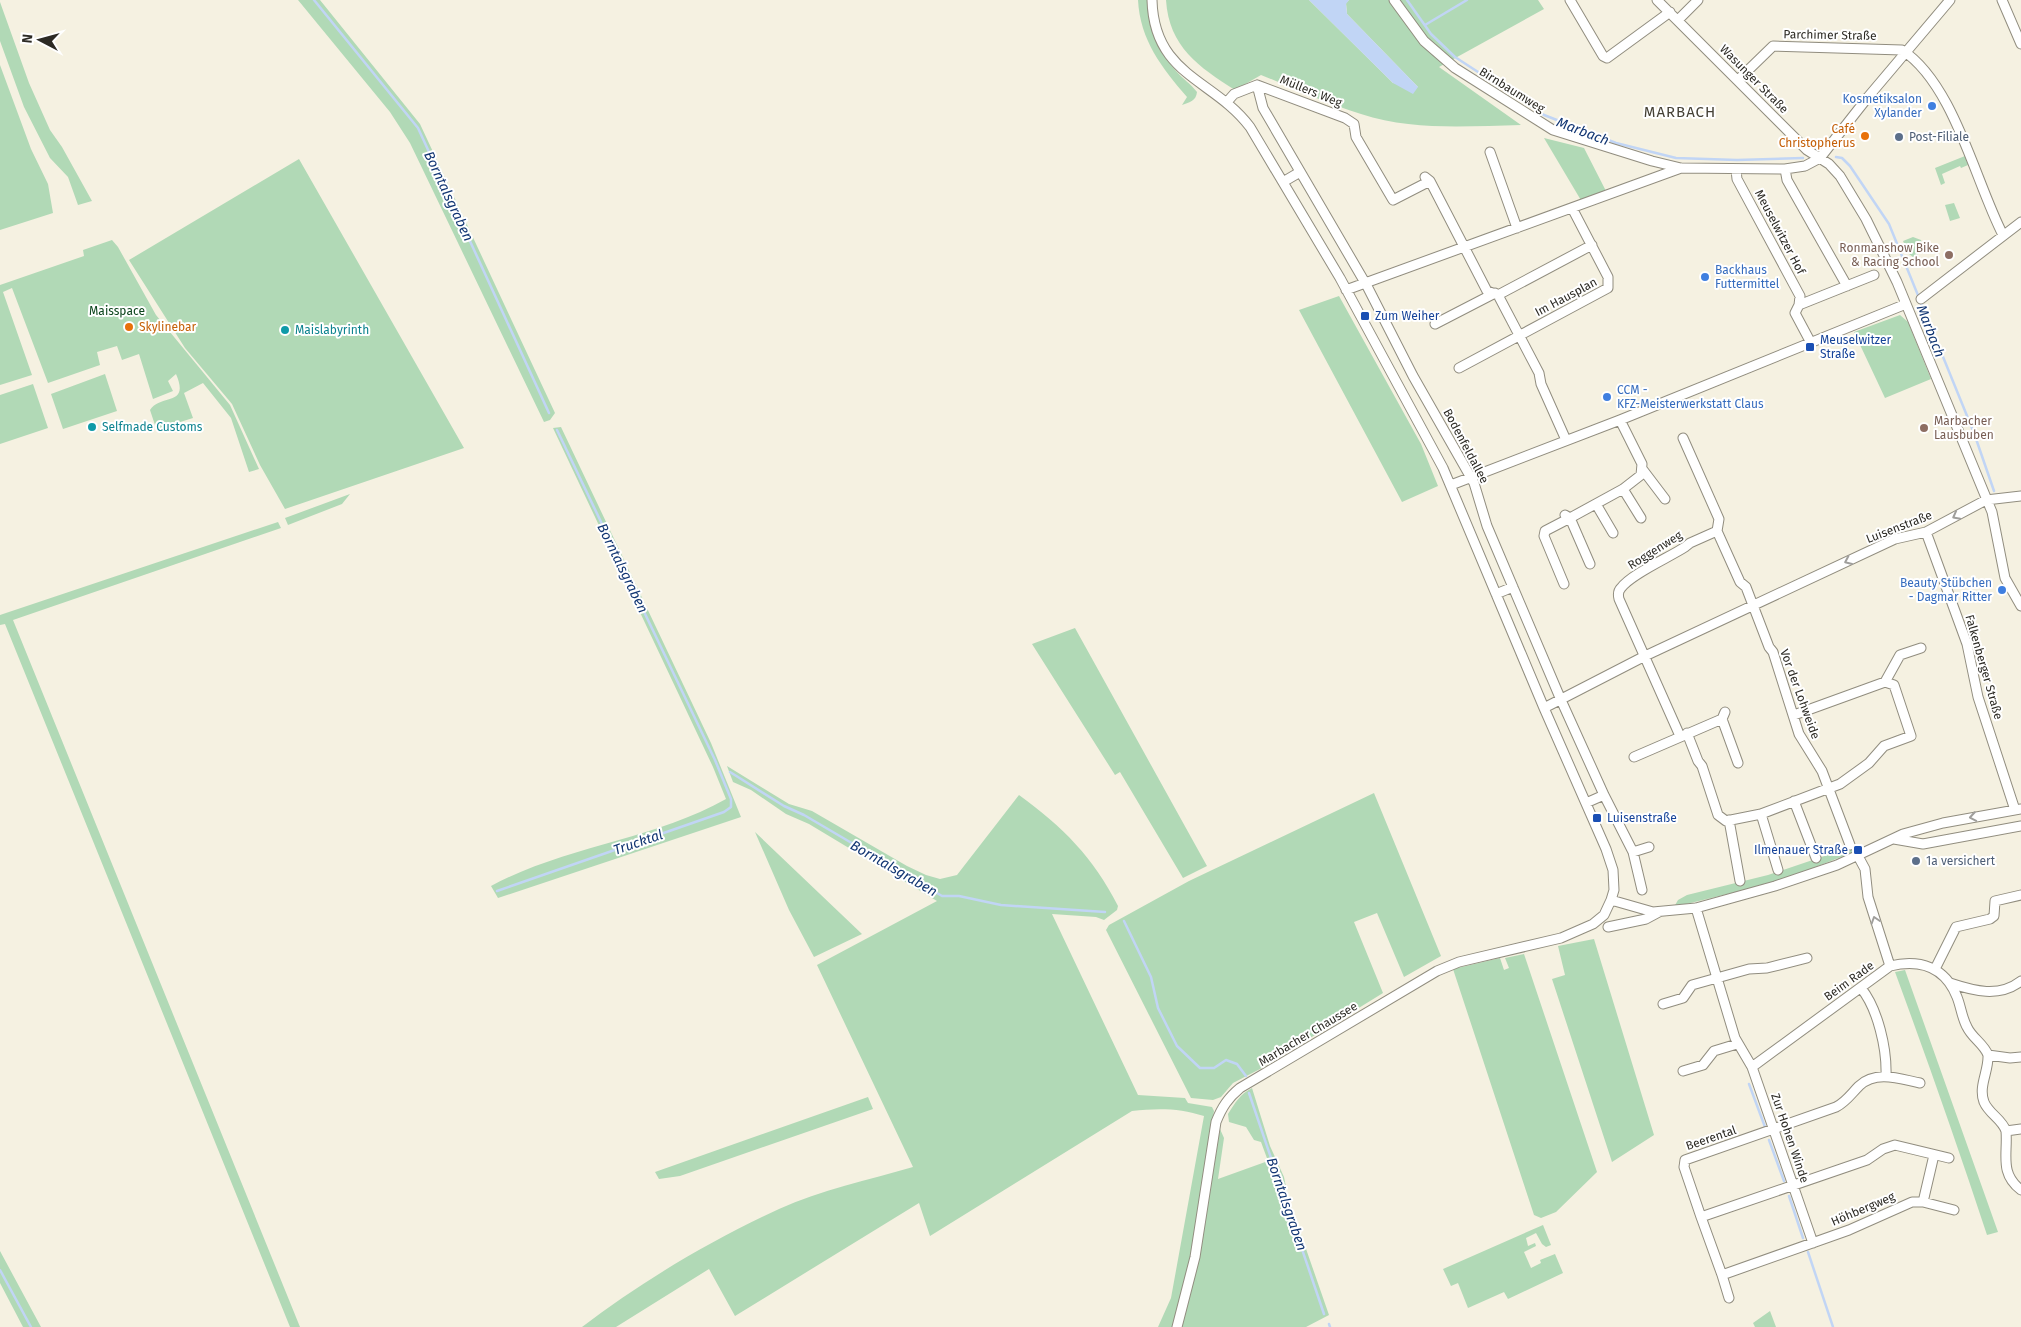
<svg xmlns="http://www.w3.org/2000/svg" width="2021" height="1327" viewBox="0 0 2021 1327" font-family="'Fira Sans',sans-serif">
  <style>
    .green { fill: #b1d9b6 }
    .water { fill: #c1d5f5 }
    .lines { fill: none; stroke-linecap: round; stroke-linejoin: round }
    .stream { stroke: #c1d5f5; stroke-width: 2.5 }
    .minor-casing { stroke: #918d7f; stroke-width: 11 }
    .minor { stroke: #fff; stroke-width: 9 }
    .oneway { stroke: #a09f9c }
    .shop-dot { fill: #3f7fe0; stroke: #fff; stroke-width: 2 }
    .food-dot { fill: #e8710a; stroke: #fff; stroke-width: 2 }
    .service-dot { fill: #5c6f8a; stroke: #fff; stroke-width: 2 }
    .education-dot { fill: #8d6e63; stroke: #fff; stroke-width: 2 }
    .transit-dot { fill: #1a4fb4; stroke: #fff; stroke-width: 2 }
    .culture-dot { fill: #0f9aa8; stroke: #fff; stroke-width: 2 }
    .labels { text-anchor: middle; stroke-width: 4; stroke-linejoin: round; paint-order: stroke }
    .street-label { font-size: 12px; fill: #2c2a24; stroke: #fff }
    .shop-label { font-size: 12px; fill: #366cbe; stroke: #fff; text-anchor: end }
    .food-label { font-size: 12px; fill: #c56008; stroke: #fff; text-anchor: end }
    .service-label { font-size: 12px; fill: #4e5e75; stroke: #fff; text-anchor: start }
    .education-label { font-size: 12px; fill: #785e54; stroke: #fff; text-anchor: end }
    .park-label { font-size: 12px; fill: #0c451c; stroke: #fff }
    .transit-label { font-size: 12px; fill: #164399; stroke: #fff; text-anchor: start }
    .culture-label { font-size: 12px; fill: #0d838f; stroke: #fff; text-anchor: start }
    .water-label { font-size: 14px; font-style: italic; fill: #123673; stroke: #fff }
    .quarter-label { font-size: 15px; letter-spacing: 1px; fill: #454135; stroke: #fff }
  </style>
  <rect width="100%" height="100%" fill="#f5f1e1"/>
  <path class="green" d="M298,0h22l100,124 135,289 -5,7 -6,2 -134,-279 -20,-31z
    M1138,0h9c2,28 11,51 30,72 6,7 14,12 20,20 -1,9 -7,10 -15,13l5,-8c-25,-29 -47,-57 -49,-97z
    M1166,0h143l84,83 25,4 -71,-73 -1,-11 3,-3h189l6,9 -105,58 82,58c-53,1 -108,6 -160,-11 -34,-10 -67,-26 -100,-39l-26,15c-36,-23 -66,-43 -69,-90z
    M0,2l29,81 21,47 12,17 30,54 -14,4 -10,-28 -18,-19 -26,-51 -24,-66z
    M0,65l31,84 17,35 5,29 -53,17z
    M1544,138l40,10 23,45 -25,9z
    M1965,156l3,9 -7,3 -1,-2 -18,8 3,9 -4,2 -6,-17z
    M299,159l165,289 -179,61 -25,-44 -28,-61 -47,-56 -56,-88z
    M1954,203l6,15 -10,3 -5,-16z
    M1913,237l8,3 2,8 -6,1 1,7 -5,1 -4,-3 -6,-13z
    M112,240l6,7 38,68 74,90 29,64 -10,3 -18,-54 -28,-35 -19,10 9,25 -32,10 -6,-3 -5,-15c11,-17 40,-3 26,-36l-8,7 5,10 -20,8 -14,-45 -17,6 -5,-14 -20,6 3,13 -52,18 -36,-95 -9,4 29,83 -32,10v-100l84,-29 -1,-6z
    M1339,296l82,148 17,42 -36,16 -103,-192z
    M1900,315l8,7 23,57 -46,19 -31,-66z
    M105,374l12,37 -54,18 -12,-35z
    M33,384l15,44 -48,16v-49z
    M561,427l150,316 30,74 -243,81 -7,-12c74,-40 162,-46 235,-87l-13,-32 -160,-339z
    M350,494l-8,10 -54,21 -3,-7z
    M278,522l3,6 -268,92 287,707h-10l-285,-703 -5,1v-10z
    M1075,628l132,238 -24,12 -63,-106 -5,3 -83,-131z
    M727,766l62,38 23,7 95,55 19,9 14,4 17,-4 62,-80c44,32 74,62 99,111l-1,4 -13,10 -8,-3 -44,-3 86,181 47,3 3,5 24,4 2,4 -23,146 -19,70h-14l13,-29 33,-182c-24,-8 -47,-8 -72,-5l-202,125 -11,-33 -184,113 -26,-47 -93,58h-34c59,-45 129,-87 197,-118 42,-19 89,-29 134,-42l-96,-202 120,-64 -128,-77 -23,-10 -35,-24 -18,-8z
    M1374,793l67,163 -37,21 -27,-64 -23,9 29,71 -123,76 -27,14 -12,14 -8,3 -22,-2 -85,-168 3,-5 80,-44z
    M755,832l107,102 -48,23 -25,-47z
    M1851,847l3,5 -77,30 -103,25 4,-7 9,-5 81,-20z
    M1594,939l60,196 -42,27 -60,-183 13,-4 -7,-29z
    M1524,954l73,218 -41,40 -15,6 -7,-3 -81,-246 47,-11 4,12 5,-2 -4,-10z
    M1905,970l93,262 -11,3c-29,-88 -60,-176 -92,-263z
    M1252,1088l18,58 14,31 4,20 41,118 -23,12h-124l18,-71 20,-127 4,9 -6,41 50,-18 -7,-19 -7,-2 -8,-13 -17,-5 -1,-8c7,-11 12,-20 24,-26z
    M868,1097l5,12 -193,67 -21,3 -4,-7z
    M1543,1225l8,20 -5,2 -4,-3 -6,-11 -10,5 2,8 7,-3 1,3 -12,6 7,16 10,-5 -1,-3 15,-6 8,19 -55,26 -4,-7 -36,16 -10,-25 -7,3 -8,-17z
    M0,1251l41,76h-18l-23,-44z
    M1770,1311l6,16h-21l-2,-4z"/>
  <path class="water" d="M1309,0h40l-3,4 1,10 71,73 -5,7 -20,-11z"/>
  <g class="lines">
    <path class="stream" d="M314,0l104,128 131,285
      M1407,0l24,34 24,23 89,58 72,28 60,15 61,2 66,-2
      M1425,25l42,-25
      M1836,157l6,1 8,8 39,58 85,209 20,58
      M730,772l54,34 20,9 138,81h17l42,9 104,7
      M497,891l227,-79 7,-5v-8l-16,-39 -158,-330
      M1124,921l27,56 7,31 19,38 23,22h14l12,-8 11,4 9,12
      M1749,1084l16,43
      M1249,1093l75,221
      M1769,1140l15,41
      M1789,1196l14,42
      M1808,1252l25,75
      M0,1270l31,57
      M1329,1324l1,3"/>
    <defs>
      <path id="minor" d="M1152,0c2,76 62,79 98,127l90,151 103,190 101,240 62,141 7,21 1,20 -3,10 -7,15 -11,9 -32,14 -102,24 -22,9 -197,117c-12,10 -18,19 -24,34l-21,135 -18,70
        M1394,0l30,41 31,27 98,62 99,31 29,7 104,1 20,-3 15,-8 48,-61 82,-97
        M1570,0l33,56 4,2 63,-46
        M1657,0l150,150 22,14 11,12 26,43 31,63 95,230 13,66 16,28
        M2002,0l19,44
        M1678,20l20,-20
        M1738,80l35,-34 129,4c52,34 73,131 101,185
        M1257,85l6,23 104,178 46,90 61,107 13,43 74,174 43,95 29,57 9,38
        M1227,102l7,-8 23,-9 88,33 9,6 2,13 37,63 37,-19
        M1490,152l27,76
        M1785,169l2,11 60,106
        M1736,170l1,9 63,117 -1,9
        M1425,177l5,4 57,110 11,4 41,78 2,11 25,56
        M1283,182l17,-10
        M1346,290l335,-122
        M1498,295l94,-50
        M1921,299l100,-77
        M1435,324l60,-31
        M1811,343l-16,-30 4,-8 75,-30
        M1459,368l149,-80v-11l-36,-69
        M1683,438l36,81 -2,12 23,51 6,5 23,60 4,5 26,82 23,37 28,74
        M1643,470l22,29
        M1451,485l169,-65 286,-116
        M1623,489l18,29
        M1596,504l17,29
        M1565,515l5,3 53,-29 18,-14 1,-11 -22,-44
        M1926,532l41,112 11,53 37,113
        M1564,584l-20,-48 1,-5 25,-13 20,46
        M1496,594l17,-7
        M1885,682l15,-27 21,-7
        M1544,708l101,-52 250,-117 31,-7 60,-32 35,-4
        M1722,719l16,44
        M1687,733l11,28 4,5 16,49 8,6 35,-7 79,-30 29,-21 15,-17 27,-10 -17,-51 -9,-3 -91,33
        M1680,736l-61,-137c-1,-4 -1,-8 2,-11 10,-14 49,-31 64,-41l5,-4 27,-12
        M1634,757l88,-38 3,-7
        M1794,801l22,57
        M1586,803l18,-8
        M1761,814l17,56
        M1729,820l11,61
        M1894,839l29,5 98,-18
        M1633,852l16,-5
        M1858,856l7,13 3,28 22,69
        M1611,900l42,12 43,-4 79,-22 62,-21 66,-31 40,-11 78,-14
        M1696,908l39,130 17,29 61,176
        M1608,927l38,-8 13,-7
        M1935,969l21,-42 34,-8 4,-3 1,-15 26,-6
        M1950,983c24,8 49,15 71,-2
        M1861,988c17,21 26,61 25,88
        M1663,1004l20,-6 9,-13 57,-16 18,-1 40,-10
        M1988,1055c1,16 -10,31 -4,47 5,12 18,17 22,29l15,-2
        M1752,1067l138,-101c30,-7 55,1 67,31 4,10 5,21 10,30 5,11 17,17 21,28l22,3 11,-1
        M1683,1071l20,-6 11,-14 23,-7
        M2006,1131c2,23 -7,42 15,59
        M1923,1202l11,-47
        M1701,1217l-17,-50 1,-7 151,-53c10,-5 15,-13 23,-21 17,-16 41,-7 61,-3
        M1722,1275l-21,-58 166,-57 16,-11 12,-4 54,13
        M1729,1298l-7,-23 127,-45 63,-28h11l31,8"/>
    </defs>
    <use href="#minor" class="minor-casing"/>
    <use href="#minor" class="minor"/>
  </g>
  <defs><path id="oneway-chevron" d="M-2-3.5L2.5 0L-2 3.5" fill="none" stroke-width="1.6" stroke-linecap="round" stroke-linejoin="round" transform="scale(1.25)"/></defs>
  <g class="oneway">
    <use href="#oneway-chevron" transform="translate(1956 516) rotate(152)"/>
    <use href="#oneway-chevron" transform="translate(1848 561) rotate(155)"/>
    <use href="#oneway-chevron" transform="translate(1973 817) rotate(170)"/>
    <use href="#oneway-chevron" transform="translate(1875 920) rotate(-108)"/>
  </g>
  <g class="shop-dot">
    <circle cx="1932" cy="106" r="5"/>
    <circle cx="1705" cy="277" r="5"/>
    <circle cx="1607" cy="397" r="5"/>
    <circle cx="2002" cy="590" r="5"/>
  </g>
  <g class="food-dot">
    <circle cx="1865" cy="136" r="5"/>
    <circle cx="129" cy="327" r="5"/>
  </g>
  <g class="service-dot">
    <circle cx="1899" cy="137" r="5"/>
    <circle cx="1916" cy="861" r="5"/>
  </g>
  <g class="education-dot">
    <circle cx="1949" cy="255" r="5"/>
    <circle cx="1924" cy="428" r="5"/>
  </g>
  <g class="transit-dot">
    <rect x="1360" y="311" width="10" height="10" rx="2.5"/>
    <rect x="1805" y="342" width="10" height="10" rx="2.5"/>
    <rect x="1592" y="813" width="10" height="10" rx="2.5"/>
    <rect x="1853" y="845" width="10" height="10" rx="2.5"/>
  </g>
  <g class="culture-dot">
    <circle cx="285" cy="330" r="5"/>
    <circle cx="92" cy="427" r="5"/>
  </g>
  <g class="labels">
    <g class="street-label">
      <text transform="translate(1830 35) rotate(1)" y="4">Parchimer Straße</text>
      <text transform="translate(1754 79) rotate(45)" y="4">Wasunger Straße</text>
      <text transform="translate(1512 90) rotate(32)" y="4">Birnbaumweg</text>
      <text transform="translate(1311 91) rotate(22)" y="4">Müllers Weg</text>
      <text transform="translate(1780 232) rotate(62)" y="4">Meuselwitzer Hof</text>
      <text transform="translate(1566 297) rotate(-28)" y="4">Im Hausplan</text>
      <text transform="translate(1466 446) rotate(62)" y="4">Bodenfeldallee</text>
      <text transform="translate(1899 527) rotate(-21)" y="4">Luisenstraße</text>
      <text transform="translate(1655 550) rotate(-32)" y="4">Roggenweg</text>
      <text transform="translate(1984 667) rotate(74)" y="4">Falkenberger Straße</text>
      <text transform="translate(1800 694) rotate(70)" y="4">Vor der Lohweide</text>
      <text transform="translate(1849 981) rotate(-36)" y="4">Beim Rade</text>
      <text transform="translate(1308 1034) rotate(-31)" y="4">Marbacher Chaussee</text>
      <text transform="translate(1711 1138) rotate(-19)" y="4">Beerental</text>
      <text transform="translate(1790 1138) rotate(71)" y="4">Zur Hohen Winde</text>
      <text transform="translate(1863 1209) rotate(-23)" y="4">Höhbergweg</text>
    </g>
    <g class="shop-label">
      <text x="1922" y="103">Kosmetiksalon<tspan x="1922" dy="14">Xylander</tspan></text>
      <text x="1715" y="274" text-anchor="start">Backhaus<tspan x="1715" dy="14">Futtermittel</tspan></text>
      <text x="1617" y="394" text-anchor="start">CCM -<tspan x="1617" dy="14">KFZ-Meisterwerkstatt Claus</tspan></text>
      <text x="1992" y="587">Beauty Stübchen<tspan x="1992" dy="14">- Dagmar Ritter</tspan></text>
    </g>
    <g class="food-label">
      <text x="1855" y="133">Café<tspan x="1855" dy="14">Christopherus</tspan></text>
      <text x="139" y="331" text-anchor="start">Skylinebar</text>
    </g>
    <g class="service-label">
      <text x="1909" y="141">Post-Filiale</text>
      <text x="1926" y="865">1a versichert</text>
    </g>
    <g class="education-label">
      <text x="1939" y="252">Ronmanshow Bike<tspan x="1939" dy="14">&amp; Racing School</tspan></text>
      <text x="1934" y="425" text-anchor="start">Marbacher<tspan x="1934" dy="14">Lausbuben</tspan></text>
    </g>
    <g class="park-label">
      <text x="117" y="315">Maisspace</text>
    </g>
    <g class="transit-label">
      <text x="1375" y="320">Zum Weiher</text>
      <text x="1820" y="344">Meuselwitzer<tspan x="1820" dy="14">Straße</tspan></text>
      <text x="1607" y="822">Luisenstraße</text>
      <text x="1848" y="854" text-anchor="end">Ilmenauer Straße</text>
    </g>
    <g class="culture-label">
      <text x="295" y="334">Maislabyrinth</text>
      <text x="102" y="431">Selfmade Customs</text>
    </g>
    <g class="water-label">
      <text transform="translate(1583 131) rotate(21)" y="5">Marbach</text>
      <text transform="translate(449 196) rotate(65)" y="5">Borntalsgraben</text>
      <text transform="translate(1931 331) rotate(69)" y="5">Marbach</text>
      <text transform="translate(623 568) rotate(64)" y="5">Borntalsgraben</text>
      <text transform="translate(638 842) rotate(-19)" y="5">Trucktal</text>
      <text transform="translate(894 868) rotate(30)" y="5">Borntalsgraben</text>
      <text transform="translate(1287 1204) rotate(71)" y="5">Borntalsgraben</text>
    </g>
    <g class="quarter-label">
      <text x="1680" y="117">MARBACH</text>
    </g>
  </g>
  <g transform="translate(40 40) rotate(276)" stroke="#ffffff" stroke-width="4" paint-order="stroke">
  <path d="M0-4L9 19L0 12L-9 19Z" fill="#2c2a24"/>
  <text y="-8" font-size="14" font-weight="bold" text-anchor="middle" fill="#2c2a24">N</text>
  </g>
</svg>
